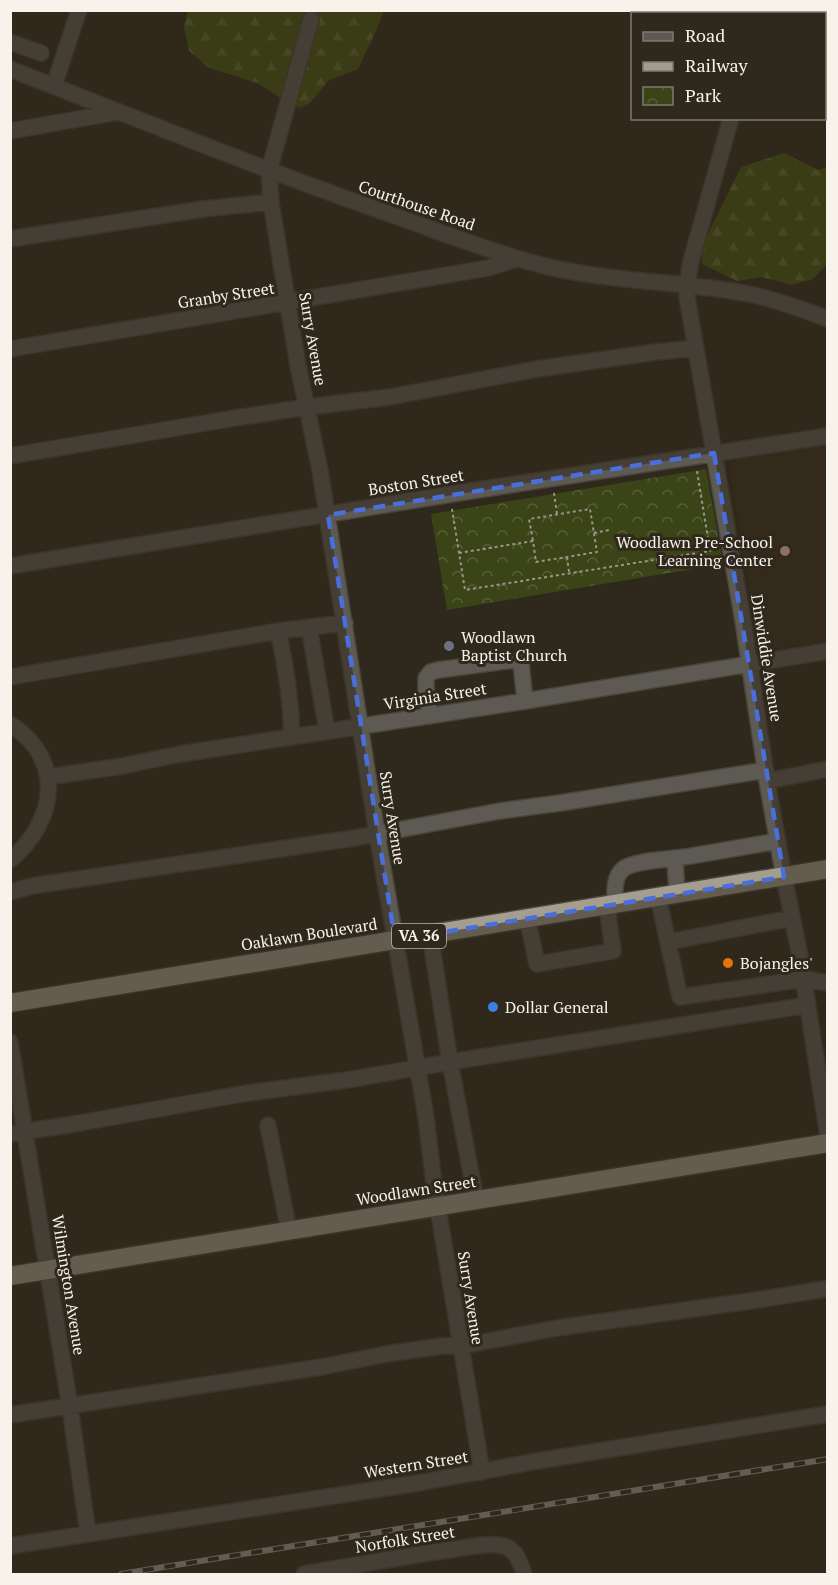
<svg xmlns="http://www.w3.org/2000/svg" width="838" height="1585" viewBox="0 0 838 1585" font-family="'PT Serif',serif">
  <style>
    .built { fill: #392e1c }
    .forest { fill: url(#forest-firs) }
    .park { fill: url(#park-crowns) }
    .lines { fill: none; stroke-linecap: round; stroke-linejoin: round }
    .minor-casing { stroke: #4b4439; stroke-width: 18 }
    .highway-casing { stroke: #4b4439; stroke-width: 21 }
    .path { stroke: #9b958b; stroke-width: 2; stroke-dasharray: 3 3; stroke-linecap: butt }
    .minor { stroke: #5d5a54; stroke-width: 15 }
    .highway { stroke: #a49e8e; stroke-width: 18 }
    .rail-casing { stroke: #a19c92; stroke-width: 6 }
    .rail { stroke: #2f281c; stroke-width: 4; stroke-dasharray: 11; stroke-linecap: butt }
    .marked { fill: none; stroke: #496fdc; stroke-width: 4.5; stroke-dasharray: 12 8; stroke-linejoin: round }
    .education-dot { fill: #8d6e63; stroke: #2f281c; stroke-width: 2 }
    .worship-dot { fill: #6b7280; stroke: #2f281c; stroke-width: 2 }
    .food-dot { fill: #e8710a; stroke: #2f281c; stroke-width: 2 }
    .shop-dot { fill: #3f7fe0; stroke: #2f281c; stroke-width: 2 }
    .labels { text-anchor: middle; stroke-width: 6; stroke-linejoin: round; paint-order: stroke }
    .shield { fill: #2f281c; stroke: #bbb5ac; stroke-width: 1.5 }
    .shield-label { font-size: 15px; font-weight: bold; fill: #f7f2ea }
    .street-label { font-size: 16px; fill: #f7f2ea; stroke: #2f281c }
    .poi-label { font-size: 16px; fill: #f7f2ea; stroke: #2f281c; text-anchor: start }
  </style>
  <defs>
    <pattern id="forest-firs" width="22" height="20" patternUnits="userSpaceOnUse" patternTransform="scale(1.5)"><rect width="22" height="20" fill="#48560e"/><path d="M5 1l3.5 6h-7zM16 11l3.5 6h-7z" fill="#636f31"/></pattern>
    <pattern id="park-crowns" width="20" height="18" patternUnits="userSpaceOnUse" patternTransform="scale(1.5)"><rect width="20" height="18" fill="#3a4417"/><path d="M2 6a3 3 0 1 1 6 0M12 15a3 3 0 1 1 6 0" fill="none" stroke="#575f39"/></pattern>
  </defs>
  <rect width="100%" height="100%" fill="#2f281c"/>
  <path class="built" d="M827,443v197l-68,11 -30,-190z"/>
  <path class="forest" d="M188,11h196l-8,20 -18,38 -29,11 -19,23 -10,5 -21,-11 -21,-14 -49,-15 -20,-17 -5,-24z
    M784,153l34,17 9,-3 -1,98 -13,14 -21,6 -30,-8 -25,4 -35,-17v-18l39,-79z"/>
  <path class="park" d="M706,469l17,95 -276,46 -16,-96z"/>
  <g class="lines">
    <defs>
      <path id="minor" d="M731,10l10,4
        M760,14l1,-4
        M311,19l-42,152 2,31 27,164 22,104 57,364 49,283 8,67 48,288
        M10,42l31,11
        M10,69c130,51 259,103 391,149 42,15 85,32 129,44 73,21 150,18 224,33 25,6 50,15 74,24
        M54,86l25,-76
        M731,118l-40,143 -4,24v12l56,324 24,160 17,96 16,79 28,180
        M10,131l108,-19
        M10,239l193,-30 68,-7
        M10,349l478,-81 29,-9
        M10,456l225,-38 72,-11 83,-10 147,-28 119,-17 40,-4
        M10,566l454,-74 364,-56
        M309,627l18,104
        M278,631c8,34 13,70 14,106
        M10,677l268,-46 67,-8
        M430,716l-4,-23v-15l5,-6 7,-2 76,-10 7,3 4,38
        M10,724c56,36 46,98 0,136
        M48,777l74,-11 58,-12 345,-53 303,-50
        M767,781l61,-12
        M675,858l2,37
        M10,892l22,-6 322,-48 146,-27 60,-8 206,-33
        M658,897l22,100 124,-18 24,4
        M615,904c0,-11 -2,-26 8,-35 10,-9 53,-10 68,-13 29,-5 58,-10 87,-15
        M527,918l10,46 76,-13 -6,-45
        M430,934l20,128 26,138
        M668,942l124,-24
        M10,1042l60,365 18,127
        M268,1125l21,106
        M10,1134l64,-10 173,-31 100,-13 103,-18 358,-57
        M10,1415l311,-48 71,-14 50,-7 30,-2 85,-16 200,-28 68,-11 3,1
        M10,1546l414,-64 113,-21 291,-47
        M304,1574c48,-8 96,-17 145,-24 14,-2 41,-8 55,-4 13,4 16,17 20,28"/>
      <path id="highway" d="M10,1003l818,-134
        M10,1276l818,-133"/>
    </defs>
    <use href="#minor" class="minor-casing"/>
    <use href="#highway" class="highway-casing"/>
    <path class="path" d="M554,493l3,21
      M452,509l13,81 245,-39 -13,-80
      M594,533l15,-3
      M459,553l74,-12 3,21 61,-10 -7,-43 -61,10 4,22
      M567,557l2,15"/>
    <use href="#minor" class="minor"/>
    <use href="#highway" class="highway"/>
    <defs>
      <path id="rail" d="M121,1574l707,-115"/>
    </defs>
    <use href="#rail" class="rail-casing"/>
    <use href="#rail" class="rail"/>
  </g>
  <path d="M0 0H838V1585H0ZM714,453l70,424 -389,63 -67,-425z" fill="#2f281c" fill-opacity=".55" fill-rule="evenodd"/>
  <path class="marked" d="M714,453l70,424 -389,63 -67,-425z"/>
  <circle class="education-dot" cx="785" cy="551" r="6"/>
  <circle class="worship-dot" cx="449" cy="646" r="6"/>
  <circle class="food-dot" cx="728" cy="963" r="6"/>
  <circle class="shop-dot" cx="493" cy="1007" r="6"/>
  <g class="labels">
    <rect class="shield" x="392" y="924" width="54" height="24" rx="4.5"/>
    <g class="shield-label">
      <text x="419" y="941">VA 36</text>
    </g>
    <g class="street-label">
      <text transform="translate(417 205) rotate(19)" y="6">Courthouse Road</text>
      <text transform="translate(226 295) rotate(-9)" y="6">Granby Street</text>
      <text transform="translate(313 339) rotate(80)" y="6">Surry Avenue</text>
      <text transform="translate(416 482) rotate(-9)" y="6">Boston Street</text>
      <text transform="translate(767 658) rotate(81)" y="6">Dinwiddie Avenue</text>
      <text transform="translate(435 696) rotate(-9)" y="6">Virginia Street</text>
      <text transform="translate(393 818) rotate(81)" y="6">Surry Avenue</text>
      <text transform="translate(309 934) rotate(-9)" y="6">Oaklawn Boulevard</text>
      <text transform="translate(416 1190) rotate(-9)" y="6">Woodlawn Street</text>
      <text transform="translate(69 1285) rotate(81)" y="6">Wilmington Avenue</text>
      <text transform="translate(471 1298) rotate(81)" y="6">Surry Avenue</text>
      <text transform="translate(416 1464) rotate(-9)" y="6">Western Street</text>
      <text transform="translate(405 1539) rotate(-9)" y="6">Norfolk Street</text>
    </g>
    <g class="poi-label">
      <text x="773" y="548" text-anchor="end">Woodlawn Pre-School<tspan x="773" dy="18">Learning Center</tspan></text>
      <text x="461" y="643">Woodlawn<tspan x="461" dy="18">Baptist Church</tspan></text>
      <text x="740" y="969">Bojangles'</text>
      <text x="505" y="1013">Dollar General</text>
    </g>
  </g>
  <rect width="838" height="1585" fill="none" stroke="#f7f2ea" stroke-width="24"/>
  <rect x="631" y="12" width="195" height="108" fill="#2f281c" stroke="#7f796e" stroke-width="1.5"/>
  <rect x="643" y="32" width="30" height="9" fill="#5d5a54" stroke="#7f796e" stroke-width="1.5"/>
  <text x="685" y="42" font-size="18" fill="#f7f2ea">Road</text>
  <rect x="643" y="62" width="30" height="9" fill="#a19c92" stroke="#7f796e" stroke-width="1.5"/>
  <text x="685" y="72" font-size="18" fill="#f7f2ea">Railway</text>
  <rect x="643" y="87" width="30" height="18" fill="url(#park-crowns)" stroke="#7f796e" stroke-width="1.5"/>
  <text x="685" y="102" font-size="18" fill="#f7f2ea">Park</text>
</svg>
